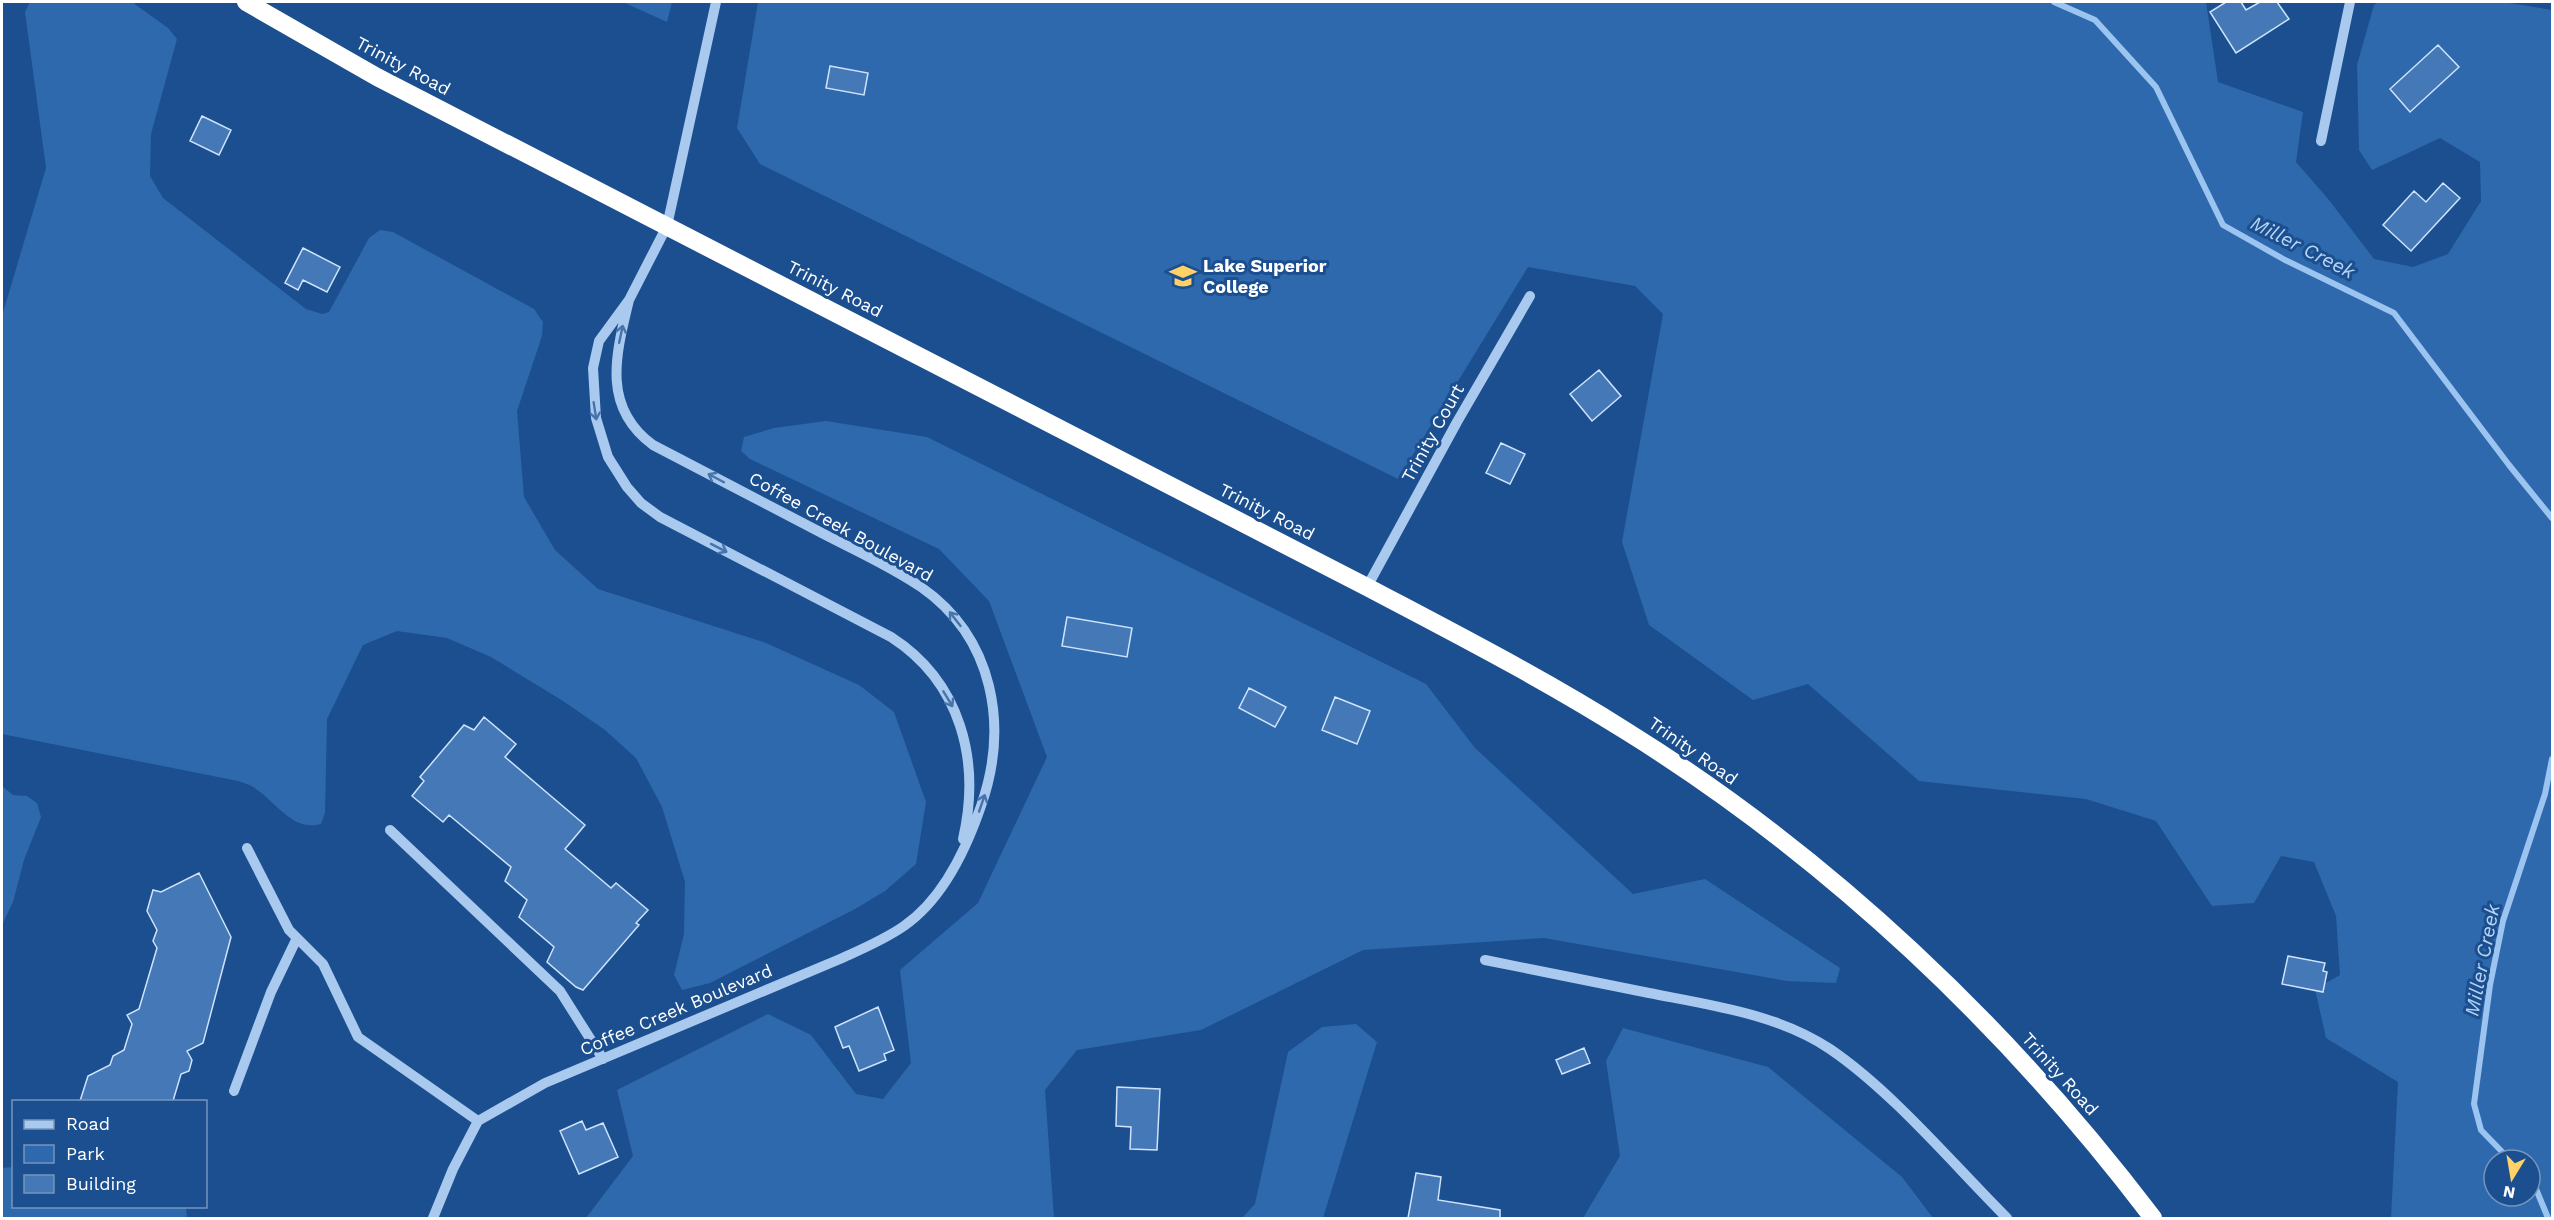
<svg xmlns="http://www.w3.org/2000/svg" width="2554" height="1220" viewBox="0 0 2554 1220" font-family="'Work Sans',sans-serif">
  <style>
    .green { fill: #2e69ad; fill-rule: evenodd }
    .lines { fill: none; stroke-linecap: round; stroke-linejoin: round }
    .stream { stroke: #9cc4f0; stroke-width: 6 }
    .building { fill: #4478b7; stroke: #cfe3fa; stroke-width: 1.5 }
    .minor { stroke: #a9c9ee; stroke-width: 10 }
    .highway { stroke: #fff; stroke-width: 18 }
    .oneway { stroke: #4674ac }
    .labels { text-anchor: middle; stroke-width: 6; stroke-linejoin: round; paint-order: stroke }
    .street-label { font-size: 18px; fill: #fff; stroke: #1b4f8f }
    .poi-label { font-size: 18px; font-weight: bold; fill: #fff; stroke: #1b4f8f; text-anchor: start }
    .water-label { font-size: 20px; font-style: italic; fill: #b5d3f5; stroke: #1b4f8f }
  </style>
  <rect width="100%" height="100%" fill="#1b4f8f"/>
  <path class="green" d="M30,2h102l36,26 9,11 -26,95 -1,42 13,22 143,111 16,5 7,-2 40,-74 11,-8 13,2 141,77 9,13 -1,14 -25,75 7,86 31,53 43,39 168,54 93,42 35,27 32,90 -10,62 -31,27 -30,18 -145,74 -28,7 -8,-15 10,-41 1,-52 -23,-75 -26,-49 -31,-28 -42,-29 -72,-44 -44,-19 -50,-7 -34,14 -36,74 -2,94 -4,11c-28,8 -44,-21 -65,-35 -5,-4 -12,-6 -18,-8l-236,-47v-418l44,-148 -21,-156z
    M623,2h49l-5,20z
    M758,2h1448l12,80 85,30 -7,50 33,38 45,59 39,8 35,-13 33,-53 -1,-39 -40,-24 -68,32 -13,-20 -2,-85 17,-60 4,-3h125l49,8v1208h-161l7,-136 -72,-44 -11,-49 25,-14 -4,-59 -22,-54 -33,-6 -27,47 -42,3 -56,-85 -70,-22 -167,-18 -111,-97 -55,16 -104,-75 -27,-83 41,-228 -28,-28 -107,-19 -130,212 -638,-315 -23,-36zM2494,1160h36v36h-36z
    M826,421l101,16 499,247 49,64 158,146 72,-15 135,89 -4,15 -49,-2 -243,-43 -181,12 -162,80 -124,20 -32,40 9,128h-468l47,-62 -16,-66 151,-76 43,21 45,59 27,5 28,-36 -11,-93 78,-67 69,-146 -58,-156 -50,-52 -189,-90 -9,-8 3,-14 30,-9z
    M2,786l11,9 14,1 10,7 4,14 -17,43 -11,42 -11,23z
    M1356,1024l21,18 -54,176h-81l13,-14 33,-152 34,-25z
    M1623,1028l145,39 134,110 31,41h-350l37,-62 -14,-95z
    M13,1167l1,39 172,1 1,11h-185v-50z"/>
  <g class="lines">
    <path class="stream" d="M2054,2l41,18 61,67 67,138 62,35 109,53 115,152 43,53
      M2510,1160l-29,-30 -7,-26 16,-119 13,-64 42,-127 7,-35
      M2530,1180l4,4 14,34"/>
  </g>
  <path class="building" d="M2226,2h15l5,8 14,-8h17l12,17 -53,34 -26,-41z
    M2438,45l21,22 -49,45 -20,-23z
    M830,66l38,7 -4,22 -38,-7z
    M202,116l29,14 -12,25 -29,-14z
    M2443,183l17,15 -49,53 -28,-26 31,-34 12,11z
    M303,248l37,19 -13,25 -24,-12 -5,10 -13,-7z
    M1599,370l22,26 -29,25 -22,-27z
    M1501,443l24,11 -15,30 -24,-11z
    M1067,617l65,11 -5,29 -65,-11z
    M1249,688l37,19 -11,20 -36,-19z
    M1335,697l35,14 -13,33 -35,-14z
    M484,717l32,27 -11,13 80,68 -20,24 46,39 5,-5 32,27 -12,13 3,2 -56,65 -7,-3 -29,-25 7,-15 -35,-30 8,-17 -22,-19 6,-14 -62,-52 -6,7 -31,-26 12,-15 -4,-4 44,-52 10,5z
    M199,873l32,64 -28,106 -16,8 5,9 -3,11 -8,3 -8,27h-93l8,-25 22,-11 3,-9 11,-6 8,-26 -5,-9 12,-6 18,-61 -4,-7 4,-11 -10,-19 6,-21 8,2z
    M2288,956l37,7 -2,8 4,1 -4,20 -41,-8z
    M878,1007l16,43 -10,4 2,6 -27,11 -10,-25 -6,2 -8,-21z
    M1584,1048l6,15 -28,11 -6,-14z
    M1117,1087l43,2 -3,61 -27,-1 1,-22 -15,-1z
    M582,1121l4,9 17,-7 15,34 -39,17 -19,-43z
    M1416,1173l25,4 -3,23 62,10v8h-92z"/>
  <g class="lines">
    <path class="minor" d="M716,2l-49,224 -38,74 -30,41 -6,27 3,50 12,39 19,30 14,16 19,14 231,120c70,45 90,124 72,202
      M2321,141l29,-139
      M1367,587l90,-165 73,-126
      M390,830l170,161 43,68
      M247,848l42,82 34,34 35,73 120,84
      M1485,960c55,11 109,22 164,33 61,12 129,21 181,56 63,43 123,115 177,169
      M234,1091l37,-99 26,-54
      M433,1218l20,-49 25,-48 67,-38 295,-124c22,-10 44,-19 64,-33 39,-27 62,-76 77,-120 28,-80 13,-168 -60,-219 -32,-22 -69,-38 -103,-56 -55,-29 -110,-57 -165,-86 -52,-38 -37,-91 -24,-145"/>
    <path class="highway" d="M246,2l131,75 990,510c87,46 175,91 259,144 203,126 383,297 527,487"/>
  </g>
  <defs><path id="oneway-shaft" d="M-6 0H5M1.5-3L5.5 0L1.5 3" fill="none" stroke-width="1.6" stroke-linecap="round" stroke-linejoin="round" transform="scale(1.5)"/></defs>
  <g class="oneway">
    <use href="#oneway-shaft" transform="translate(621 334) rotate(-78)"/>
    <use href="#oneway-shaft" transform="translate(595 411) rotate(81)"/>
    <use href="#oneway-shaft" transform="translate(716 478) rotate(-152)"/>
    <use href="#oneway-shaft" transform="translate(719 548) rotate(27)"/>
    <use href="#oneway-shaft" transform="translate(955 619) rotate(-128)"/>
    <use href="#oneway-shaft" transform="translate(948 699) rotate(59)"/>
    <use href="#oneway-shaft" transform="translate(982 803) rotate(-71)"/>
  </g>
  <defs>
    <symbol id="university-bare" viewBox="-9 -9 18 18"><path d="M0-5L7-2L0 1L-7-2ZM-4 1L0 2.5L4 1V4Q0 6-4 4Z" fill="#ffd166" stroke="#1b4f8f" stroke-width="2.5" paint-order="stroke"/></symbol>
  </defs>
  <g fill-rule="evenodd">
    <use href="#university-bare" x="1164" y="257" width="38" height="38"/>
  </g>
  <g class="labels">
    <g class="street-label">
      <text transform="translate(403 66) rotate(28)" y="6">Trinity Road</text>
      <text transform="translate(835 289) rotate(27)" y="6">Trinity Road</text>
      <text transform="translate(1433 433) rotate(-61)" y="6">Trinity Court</text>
      <text transform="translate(1267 512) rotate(27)" y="6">Trinity Road</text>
      <text transform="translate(841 527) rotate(29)" y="6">Coffee Creek Boulevard</text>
      <text transform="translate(1693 751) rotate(35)" y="6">Trinity Road</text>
      <text transform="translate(676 1010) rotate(-23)" y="6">Coffee Creek Boulevard</text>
      <text transform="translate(2060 1074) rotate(48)" y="6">Trinity Road</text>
    </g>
    <g class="poi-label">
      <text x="1203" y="272">Lake Superior<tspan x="1203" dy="21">College</tspan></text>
    </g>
    <g class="water-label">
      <text transform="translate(2303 247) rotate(27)" y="7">Miller Creek</text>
      <text transform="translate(2482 960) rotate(-79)" y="7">Miller Creek</text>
    </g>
  </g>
  <rect width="2554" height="1220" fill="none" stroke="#ffffff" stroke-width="6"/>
  <rect x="12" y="1100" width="195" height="108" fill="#1b4f8f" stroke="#7695bc" stroke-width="1.5"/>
  <rect x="24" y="1120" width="30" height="9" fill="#a9c9ee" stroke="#7695bc" stroke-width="1.5"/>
  <text x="66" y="1130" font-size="18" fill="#ffffff">Road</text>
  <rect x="24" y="1145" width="30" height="18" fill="#2e69ad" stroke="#7695bc" stroke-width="1.5"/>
  <text x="66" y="1160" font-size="18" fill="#ffffff">Park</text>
  <rect x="24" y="1175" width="30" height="18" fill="#4478b7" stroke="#7695bc" stroke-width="1.5"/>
  <text x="66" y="1190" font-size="18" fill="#ffffff">Building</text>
  <g transform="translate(2512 1178) rotate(191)"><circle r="28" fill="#1b4f8f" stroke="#7695bc" stroke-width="1.5"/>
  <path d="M0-4.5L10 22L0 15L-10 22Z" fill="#ffd166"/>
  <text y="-9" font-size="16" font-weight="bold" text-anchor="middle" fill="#ffffff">N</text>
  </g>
</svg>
